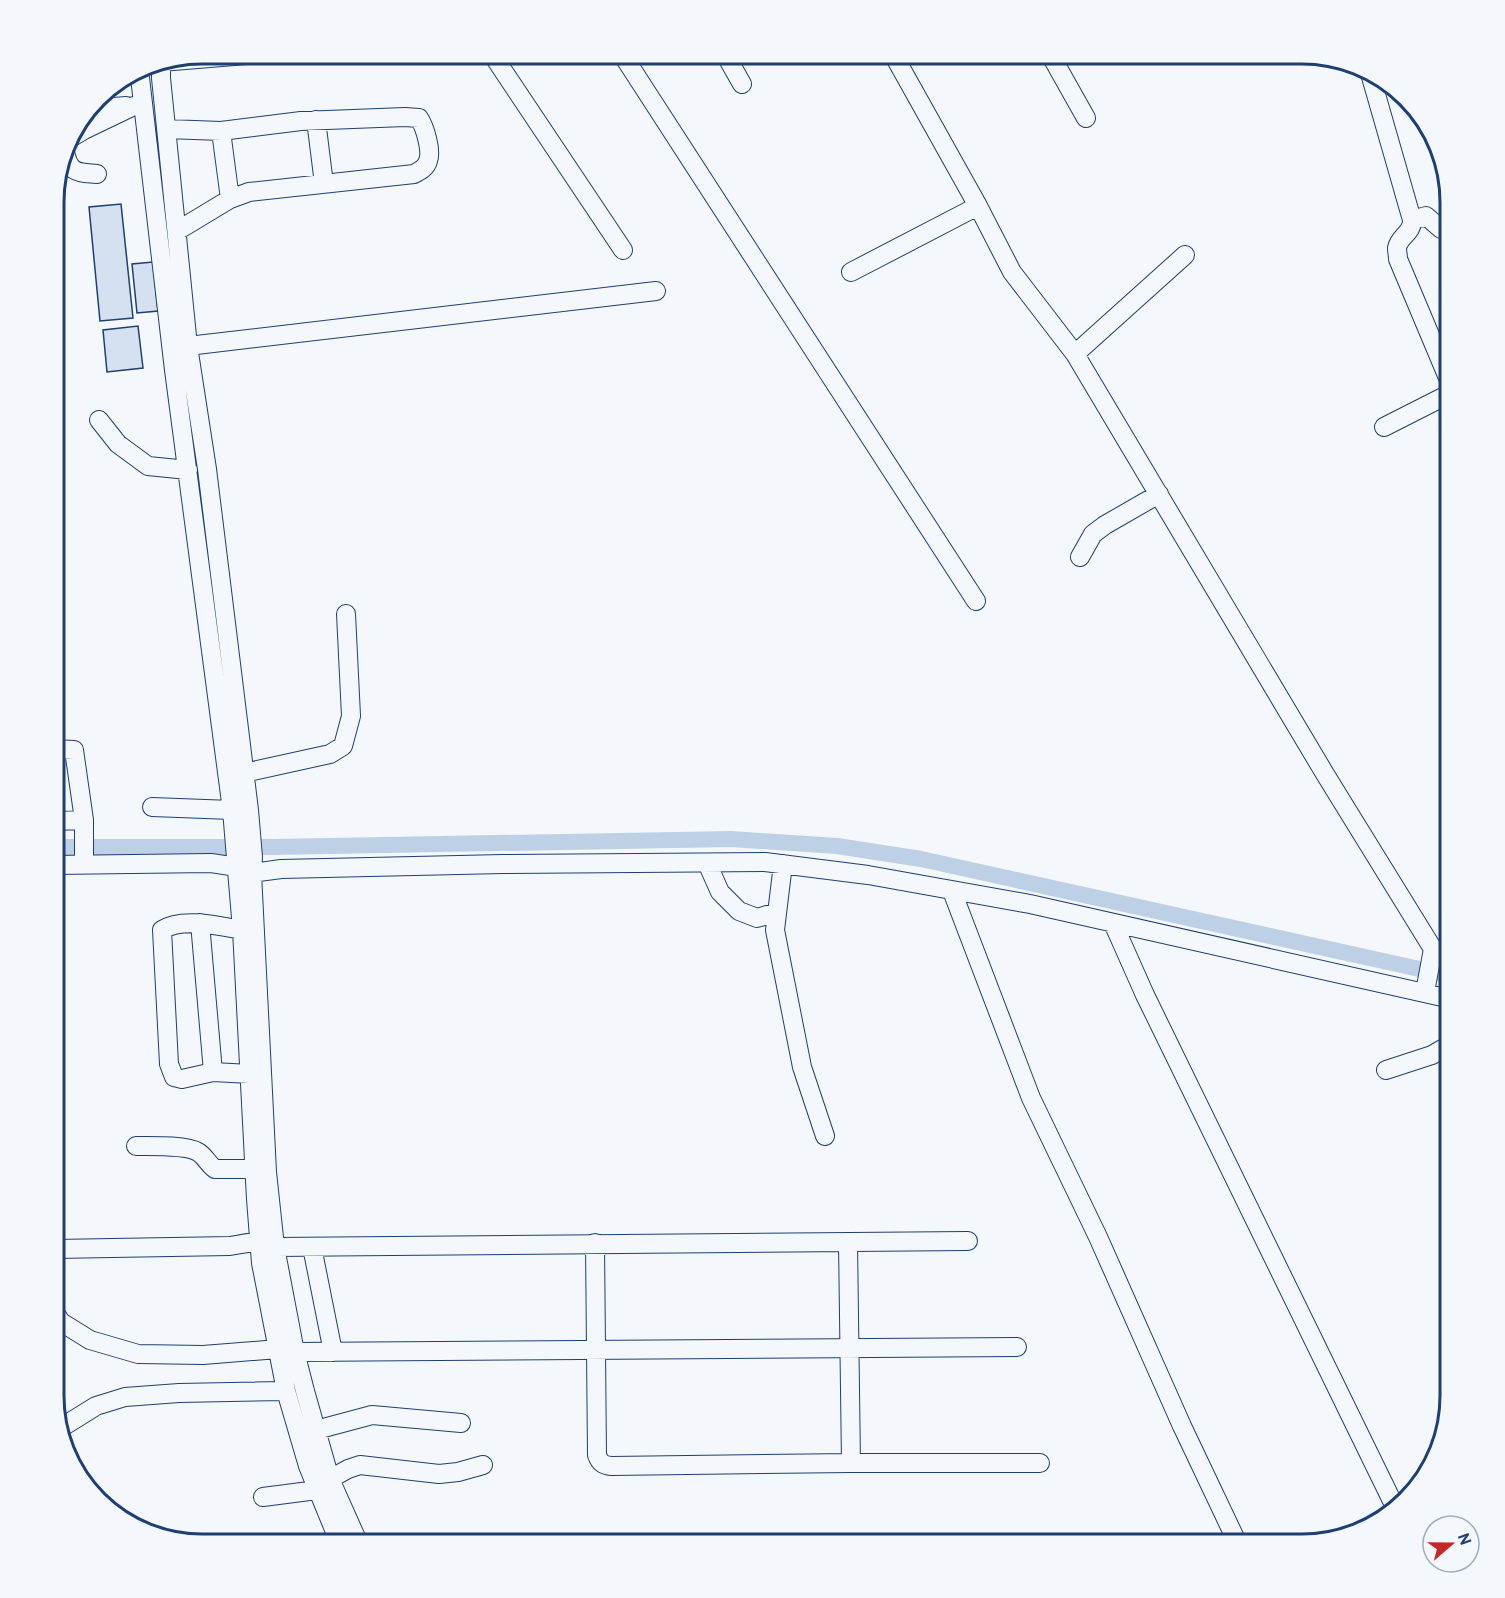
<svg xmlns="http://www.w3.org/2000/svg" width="1505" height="1598" viewBox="0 0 1505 1598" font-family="Overpass,sans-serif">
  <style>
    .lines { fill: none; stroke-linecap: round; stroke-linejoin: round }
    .canal { stroke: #bed0e5; stroke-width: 16 }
    .building { fill: #d5e0f0; stroke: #1d3f73; stroke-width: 1.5 }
    .minor-casing { stroke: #1d3f73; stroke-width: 20 }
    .minor { stroke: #f4f7fb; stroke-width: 18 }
    .rim { fill: none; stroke: #1d3f73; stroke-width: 3 }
  </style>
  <rect width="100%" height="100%" fill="#f4f7fb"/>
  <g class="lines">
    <path class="canal" d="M54,847h219l458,-8 106,7 84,13 530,117"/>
  </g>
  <path class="building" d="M121,204l12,114 -33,3 -11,-114z
    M153,262l5,49 -21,2 -5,-49z
    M138,326l5,42 -36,4 -4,-42z"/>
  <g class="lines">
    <defs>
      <path id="minor" d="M492,54l131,196
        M622,54l354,547
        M725,54l17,30
        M893,54l85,152 34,66 63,82 250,420 108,175 -8,43
        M1050,54l36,64
        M161,62v16l27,268 19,123 42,341 4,47 -1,16 15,299 8,75 20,105 10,39 25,88 29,65
        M161,62l97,-8
        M139,69l35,301 58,440 10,120 14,269 5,64 25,128 22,75 32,78
        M1369,70l43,150c1,13 -13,16 -15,28 0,4 1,7 1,11l53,126
        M90,109l36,-3
        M316,120l8,64
        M167,129l54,2 80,-10 104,-4 14,1c6,9 13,33 9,43 -2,7 -8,10 -14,13l-165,18 -19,7 -53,32
        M221,131l9,68
        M69,139l15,-9 50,-24 9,-3
        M65,152c5,22 12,20 32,22
        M1412,220l14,-4 15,13 10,-1
        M851,272l127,-66
        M188,346l468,-55
        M1075,354l110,-99
        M99,420l19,24 30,22 40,4
        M1384,427l67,-34
        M1080,557l13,-23 12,-9 54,-31
        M54,749l20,1 10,70
        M244,773l86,-19 13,-8 8,-30 -5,-102
        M152,807l80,3
        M54,821l30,-1v44
        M707,863l13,29 19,19 18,7 20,-6
        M783,864l-8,66 27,137 23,69
        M54,865l157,-2 26,4 15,6 29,-4 222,-5 262,-2 103,13 162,29 421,95
        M952,891l79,207 67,139 84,189 56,118
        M200,923l13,149
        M1113,923l32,72 251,514
        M242,930c-23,-4 -60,-13 -80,0l7,134 5,13 8,2 31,-7 37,2
        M1433,949l18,5
        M1386,1070l46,-15 19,-11
        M136,1146c15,0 51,-1 62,6 7,4 10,12 17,17h39
        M848,1242l3,221
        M595,1243l2,212c3,8 6,10 14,11l240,-3h189
        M275,1247l693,-6
        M312,1247l21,105
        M54,1249l176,-3 29,-5
        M54,1311l7,11 29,18 48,14 65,1 75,-6
        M295,1352l722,-5
        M59,1429l37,-23 29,-9 54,-4 107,-2
        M316,1430l56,-15 89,8
        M330,1479l18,-10 12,-4 79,9 19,-2 25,-7
        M263,1497l54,-7"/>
    </defs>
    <use href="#minor" class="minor-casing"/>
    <use href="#minor" class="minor"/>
  </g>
  <path d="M0 0H1505V1598H0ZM202 64H1302A138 138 0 0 1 1440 202V1396A138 138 0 0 1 1302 1534H202A138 138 0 0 1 64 1396V202A138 138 0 0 1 202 64Z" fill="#f4f7fb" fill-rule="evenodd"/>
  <path class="rim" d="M202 64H1302A138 138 0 0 1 1440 202V1396A138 138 0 0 1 1302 1534H202A138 138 0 0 1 64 1396V202A138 138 0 0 1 202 64Z"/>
  <g transform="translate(1451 1544) rotate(70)"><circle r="28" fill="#f4f7fb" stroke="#9eadc5" stroke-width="1.5"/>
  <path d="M0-4.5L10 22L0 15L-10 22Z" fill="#c62828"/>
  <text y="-9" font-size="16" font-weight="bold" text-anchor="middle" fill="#1d3f73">N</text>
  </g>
</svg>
